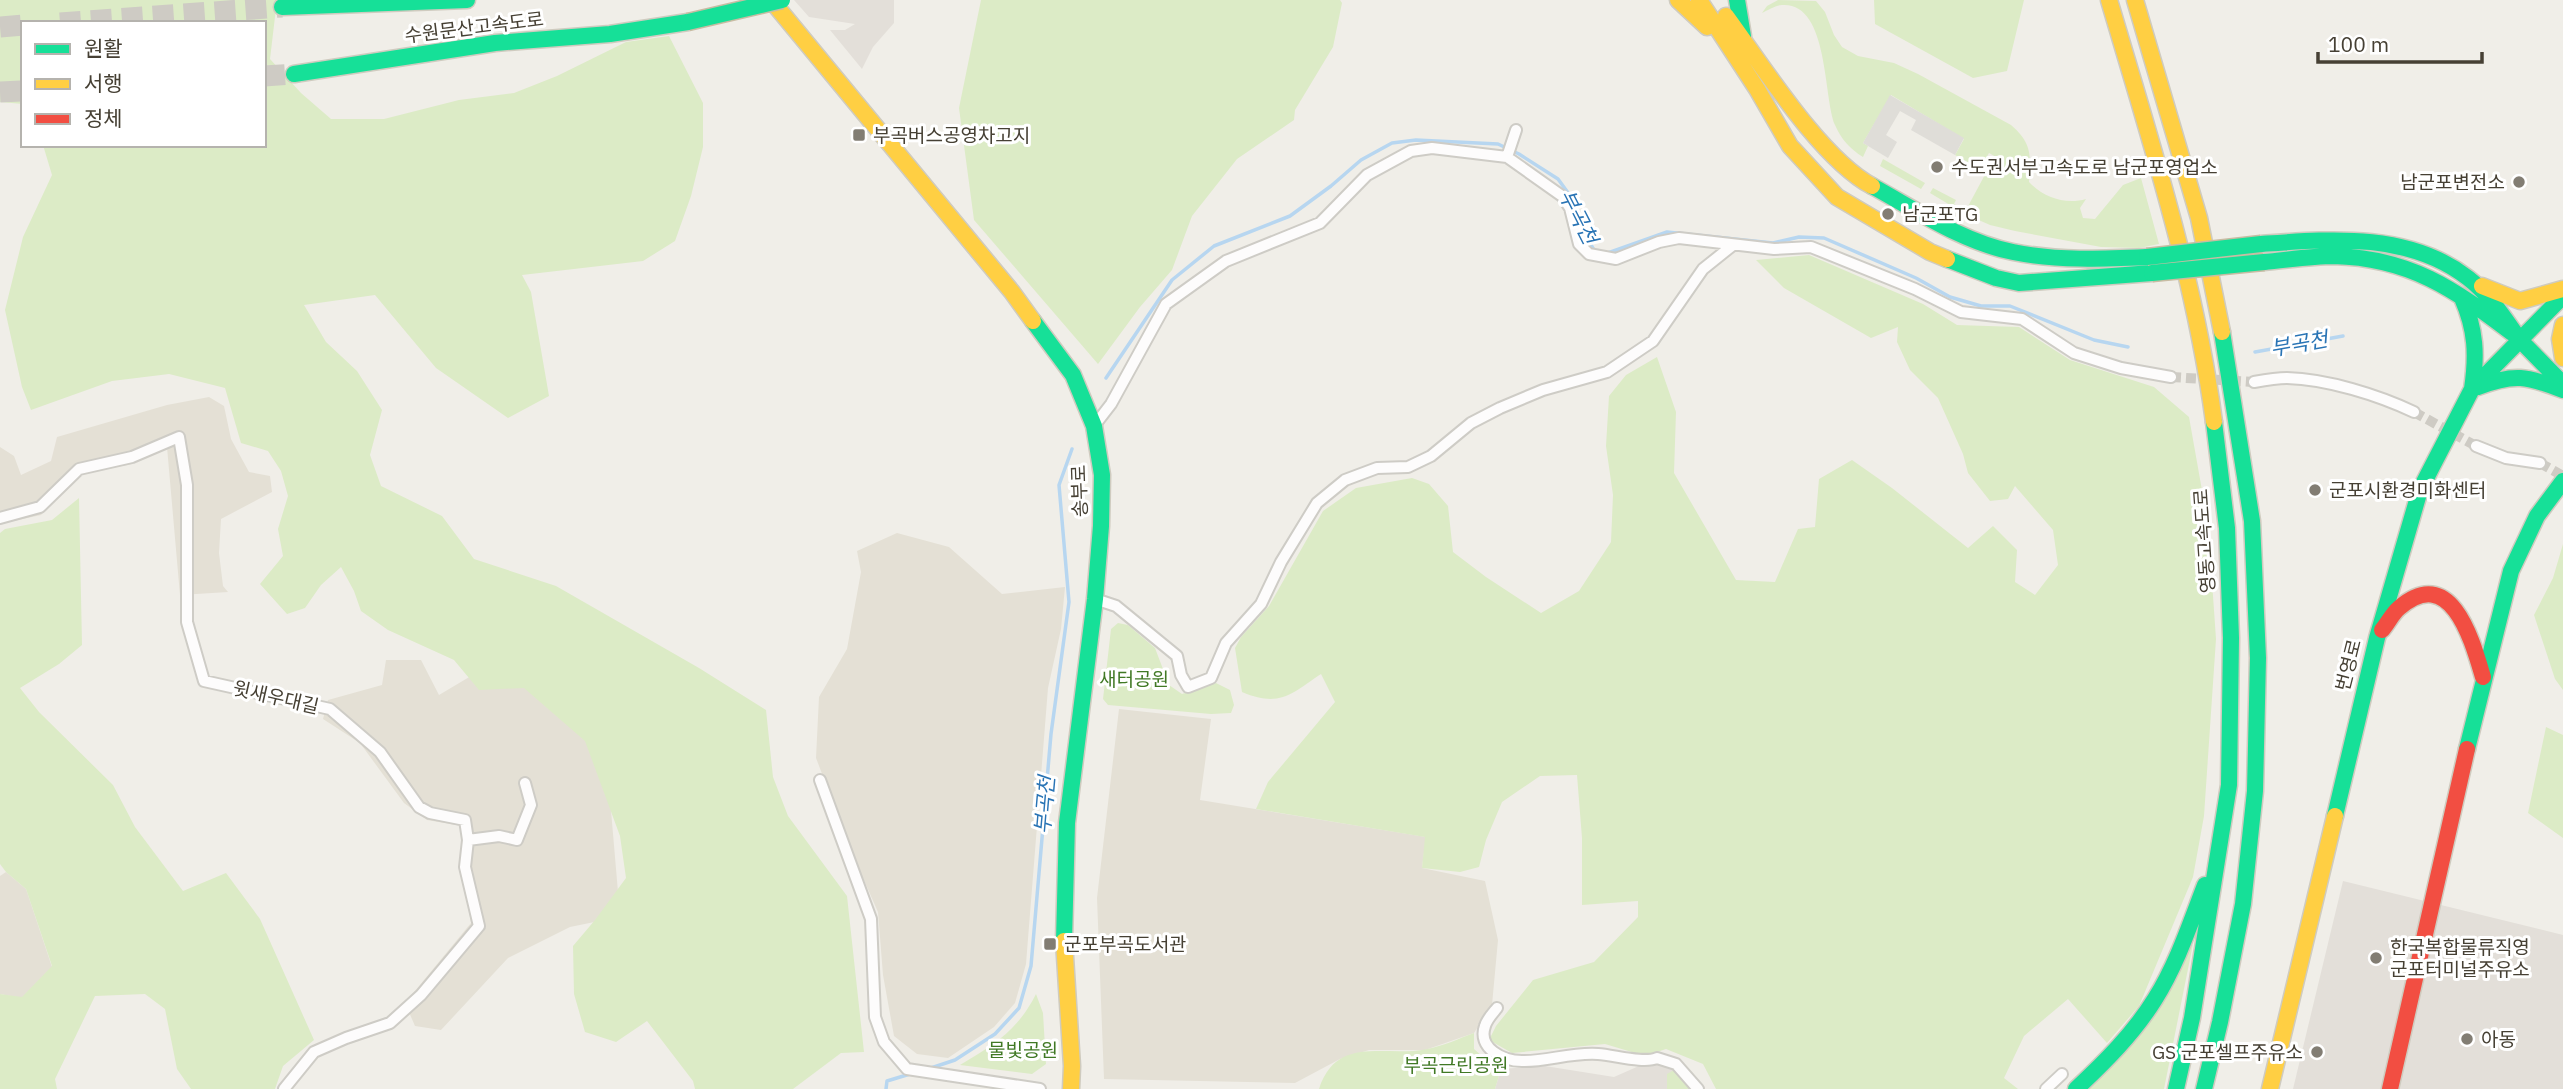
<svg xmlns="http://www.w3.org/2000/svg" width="2563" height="1089" viewBox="0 0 2563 1089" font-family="'IBM Plex Sans','Noto Sans KR',sans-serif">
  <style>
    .residential { fill: #e4e0d5 }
    .industrial { fill: #e3dfd9 }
    .green { fill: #dcebc6 }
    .parking { fill: #dfddd8 }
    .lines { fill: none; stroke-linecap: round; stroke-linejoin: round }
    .stream { stroke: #b7d6f0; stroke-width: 3.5 }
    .street-tunnel { stroke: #cecbc4; stroke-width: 10; stroke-dasharray: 10 5; stroke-linecap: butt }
    .highway-tunnel { stroke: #cecbc4; stroke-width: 21; stroke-dasharray: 21 10; stroke-linecap: butt }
    .street-casing { stroke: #ceccc6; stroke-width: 14 }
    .fast-casing { stroke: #cfcbbf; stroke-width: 19 }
    .slow-casing { stroke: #cfcbbf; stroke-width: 19 }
    .jam-casing { stroke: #cfcbbf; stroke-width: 19 }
    .street { stroke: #fdfcfc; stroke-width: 10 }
    .fast { stroke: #16e098; stroke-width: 16 }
    .slow { stroke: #ffcf43; stroke-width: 16 }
    .jam { stroke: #f24e42; stroke-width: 16 }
    .fast-bridge-casing { stroke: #c8bca3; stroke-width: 19; stroke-linecap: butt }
    .fast-bridge { stroke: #16e098; stroke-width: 16 }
    .poi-dot { fill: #827d73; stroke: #fff; stroke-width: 2.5 }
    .labels { text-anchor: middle; stroke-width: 6; stroke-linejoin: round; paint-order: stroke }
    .street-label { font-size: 19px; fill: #464034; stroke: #fff }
    .poi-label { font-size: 19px; fill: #464034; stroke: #fff; text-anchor: start }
    .park-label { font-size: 19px; fill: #417925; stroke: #fff }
    .water-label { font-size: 21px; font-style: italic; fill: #2974b5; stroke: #fff }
  </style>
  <rect width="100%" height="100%" fill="#f0eee8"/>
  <path class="residential" d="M209,397l15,9 7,33 18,33 21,4 2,16 -51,27 -2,34 4,33 5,6 -48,3 -13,-148 -35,17 -51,10 -40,41 -41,9v-77l14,9 7,19 30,-14 6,-24 110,-32z
    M897,533l52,14 53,47 63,-7 -4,42 -13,59 -22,276 -11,39 -21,24 -46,31 -31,-4 -23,-18 -11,-61 -5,-63 -23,-52 -39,-102 3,-61 28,-48 14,-77 -4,-21z
    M386,660h35l18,35 37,-22h48l82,79 12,140 -9,27 -39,8 -62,31 -67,72 -26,-4 -10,-23 66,-80 -10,-58 1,-39 -35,-6 -23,-17 -44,-60 -37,-24 5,-19 54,-15z
    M1119,709l92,10 -11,81 226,37 -4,31 63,13 13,59 -6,65 -18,28 -49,17h-56l-29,9 -45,24 -191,-4 -7,-181z
    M6,872l20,17 26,78 -30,31 -22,-4v-118z"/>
  <path class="industrial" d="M794,0h100v23l-21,24 -11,22 -32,-39h15l10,-6 -46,-7z
    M2343,881l220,54v154h-270z
    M1657,1058l19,6 21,25h-202l6,-20 44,-3 69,11z"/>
  <path class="green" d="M0,0h277l-7,59 31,34 30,26h53l75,-19 55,-7 43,-17 69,-34 43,-6 34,67v44l-12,49 -16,45 -32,20 -121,14 9,17 18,104 -41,22 -72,-50 -61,-73 -71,10 22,37 31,29 25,39 -12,45 11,31 61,30 32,43 82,27 143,82 67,42 7,67 15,39 59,80 17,156 -23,1 -48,36h-98l-2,-8 -46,-60 -31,21 -31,-10 -11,-38 -1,-48 22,-26 31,-42 -6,-42 -35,-95 -61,-53 -45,2 -25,-30 -66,-30 -27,-19 -7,-20 -13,-24 -20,18 -16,23 -18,6 -27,-30 23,-28 -5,-27 10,-33 -7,-25 -13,-20 -27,-8 -16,-55 -56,-14 -57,7 -81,29 -9,-23 -17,-77 18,-73 29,-62 -9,-30h221v-122h-241v81l-23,-2z
    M981,0h359l2,3 -9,44 -38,63 -1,10 -57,39 -45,57 -20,54 -32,37 -42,57 -124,-144 -15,-112z
    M1778,0l38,1 9,11 9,23 8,12 16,9 36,7 24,11 93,51c21,18 20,30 18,57 14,15 36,23 57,17l-6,9 3,10 12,1 28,-34 18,-7 18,66 -20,4 -38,-1 -86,-16 -25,-6 -25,-11 -35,-21 3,-5 23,12 -2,4 12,6 22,-41v9l8,-21 -7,-4 -9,16 -25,-14 9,-16 -73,-44 -28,48 5,3 -5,11c-13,-8 -22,-18 -28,-32 -12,-29 -6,-123 -53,-120 -6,0 -14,5 -20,8l5,-7z
    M1874,0h150l-17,71 -34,7 -98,-54z
    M1883,159l42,24 -4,6 -41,-23z
    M1809,255l114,49 34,21 62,2 51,33 84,27 35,30 19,107 8,115 -12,177 -11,61 -54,129 -32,37 -39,-44 -44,37 -20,42 14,11h-302l-13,-25 -37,-15 -21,7 -40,-12 -93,9 -23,-13 7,-14 37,-46 61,-18 44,-45v-16l-56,4v-67l-5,-63 -37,1 -38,26 -16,38 -7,27 -19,5 -38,-4 3,-31 -169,-28 12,-27 67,-80 -14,-28c-30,20 -41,34 -79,18l-7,-44 6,-11 28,-31 54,-95 33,-23 56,-10 17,6 19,22 5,46 33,25 55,36 38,-22 32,-49 2,-47 -7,-49 3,-50 17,-21 31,-18 19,55 -2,61 62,107 39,2 23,-53 17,-2 4,-48 33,-19 40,28 76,60 25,-22 24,24 -2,32 20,13 23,-30 -5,-35 -38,-44 -7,13 -18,2 -22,-28 -5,-19 -25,-56 -28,-28 -13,-28 1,-15 -27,11 -87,-50 -28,-28z
    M79,498l3,147 -23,19 -39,24 19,24 74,73 22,42 48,64 43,-18 34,46 54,121 -31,26 -8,23h-84l-14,-20 -12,-60 -20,-15 -50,2 -40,83 2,10h-57v-95l22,3 30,-31 -26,-77 -20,-17 -6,-8v-331l5,-4 47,-9z
    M2563,544v146l-8,-11 -21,-64 19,-37z
    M1118,623l10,2 27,23 14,37 13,9 34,-11 14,7 4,15 -3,8 -20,1 -103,-9 -5,-6 8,-70z
    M2546,727l17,8v103l-35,-25z
    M2193,944l-29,145h-78z
    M1036,994l7,19 3,51 -14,10 -72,-9c34,-20 58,-35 76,-71z
    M1474,1033v16l17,15 10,5 -6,20h-176c18,-55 67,-31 108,-40 16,-3 31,-10 47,-16z
    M1674,1070l15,19h-22v-15z"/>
  <path class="parking" d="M1890,95l74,43 -9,17 -44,-25 5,-10 -16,-9 -14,24 11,7 -9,16 -25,-15z"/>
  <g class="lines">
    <path class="stream" d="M1605,254l62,-22 106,11 26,-6 25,1 92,40 34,19 31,9h29l84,34 34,7
      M2255,352l88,-16
      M1106,378l66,-98 42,-34 76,-30 41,-30 30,-26 31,-17 24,-3 82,4 21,10 39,25 16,22 11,34 9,15
      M928,1069l27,-9 40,-26 24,-26 12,-42 20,-232 18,-132 -10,-117 13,-36
      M886,1089l1,-8 23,-7"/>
    <path class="street-tunnel" d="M2171,377l83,5
      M2414,412l62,34
      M2540,463l23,13"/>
    <path class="highway-tunnel" d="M60,23l222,-16
      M0,27l23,-2
      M264,76l30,-2
      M0,92l23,-1"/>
    <defs>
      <path id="street" d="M1507,157l9,-27
        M2254,382c11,-2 22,-4 33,-4 40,1 91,17 127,34
        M1094,426l17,-22 55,-100 60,-43 94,-38 47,-48 44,-24 21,-3 75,9 55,39 8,12 9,36 10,10 27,5 43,-17 20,-4 95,11 37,-2 104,42 46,23 61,7 52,34 47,15 50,9
        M2476,446l30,12 34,5
        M0,518l40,-11 39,-38 53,-12 47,-20 8,48v137l17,59 126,28 50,43 39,55 11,6 35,7 3,20 -3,27 14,59 -58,69 -31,28 -44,15 -32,14 -30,37
        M1095,599l21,7 61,50 4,19 7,12 23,-9 15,-35 35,-39 20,-42 36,-59 28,-23 32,-12 31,-1 23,-11 40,-33 29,-15 43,-18 64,-18 46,-31 50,-72 30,-24
        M820,780l51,139 4,98 9,25 23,27 133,20
        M468,840l31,-4 18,4 14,-35 -6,-22
        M1497,1008c-4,5 -10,11 -12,18 -8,22 18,35 37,35 24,1 49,-9 76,-7 16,1 46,10 59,4l19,6 22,25
        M2046,1089l16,-15"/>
      <path id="fast" d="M1737,0l6,36
        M282,7l185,-7
        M294,74l201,-31 115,-9 78,-12
        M1872,186c44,24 90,56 141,66 44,9 89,7 134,5
        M2261,244c70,-5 148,-12 207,34 21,16 36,39 51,61
        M1947,259l49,19 23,5 133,-10
        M2264,262c23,-2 47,-6 70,-6 76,2 120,33 178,77
        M2462,298c14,32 15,57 10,91
        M1033,321l40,54 21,51 8,49 -1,51 -6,73 -28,224 -3,118
        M2519,339l44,45
        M2478,387c36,-14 49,-11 85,3
        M2467,749l44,-178 26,-55 26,-35
        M2335,816l42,-178 43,-148 52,-101 91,-93
        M2076,1089c29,-27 58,-56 79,-90 22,-35 35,-75 50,-114
        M2176,1089l16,-71 37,-233 2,-147 -4,-110 -13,-106
        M2204,1089l16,-67 23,-118 12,-113 3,-133 -6,-137 -30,-189"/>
      <path id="slow" d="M771,0l241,292 21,29
        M1678,0l29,27
        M1699,0l58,89 33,57 47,51 93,55 17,7
        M2109,0c41,139 86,278 105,422
        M2135,0l64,218 23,114
        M1726,16c36,49 94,142 146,170
        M2482,286l38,15 43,-12
        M2563,325l-3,14 3,19
        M1064,941l8,125 -1,23
        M2270,1089l65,-273"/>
      <path id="jam" d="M2382,630c6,-7 10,-16 17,-22 52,-45 73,32 84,69
        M2390,1089l77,-340"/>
    </defs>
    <use href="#street" class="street-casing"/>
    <use href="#fast" class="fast-casing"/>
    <use href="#slow" class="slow-casing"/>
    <use href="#jam" class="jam-casing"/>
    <use href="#street" class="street"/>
    <use href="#fast" class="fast"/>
    <use href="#slow" class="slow"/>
    <use href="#jam" class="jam"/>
    <defs>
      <path id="fast-bridge" d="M688,22l94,-22
        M2147,257l114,-13
        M2152,273l112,-11"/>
    </defs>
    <use href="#fast-bridge" class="fast-bridge-casing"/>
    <use href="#fast-bridge" class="fast-bridge"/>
  </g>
  <g class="poi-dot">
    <rect x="852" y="128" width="14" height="14" rx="3.5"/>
    <circle cx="1937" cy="167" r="7"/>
    <circle cx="2519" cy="182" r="7"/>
    <circle cx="1888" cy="214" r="7"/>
    <circle cx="2315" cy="490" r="7"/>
    <rect x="1043" y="937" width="14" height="14" rx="3.5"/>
    <circle cx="2376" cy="958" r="7"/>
    <circle cx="2467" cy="1039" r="7"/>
    <circle cx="2317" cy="1052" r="7"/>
  </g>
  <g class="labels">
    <g class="street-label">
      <text transform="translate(474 27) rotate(-7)" y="7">수원문산고속도로</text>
      <text transform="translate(1079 491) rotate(-92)" y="7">송부로</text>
      <text transform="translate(2204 541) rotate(-94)" y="7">영동고속도로</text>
      <text transform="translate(2348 665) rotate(-76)" y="7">번영로</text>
      <text transform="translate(276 697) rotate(13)" y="7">윗새우대길</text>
    </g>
    <g class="poi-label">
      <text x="873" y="142">부곡버스공영차고지</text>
      <text x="1951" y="174">수도권서부고속도로 남군포영업소</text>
      <text x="2505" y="189" text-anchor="end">남군포변전소</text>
      <text x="1902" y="221">남군포TG</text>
      <text x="2329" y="497">군포시환경미화센터</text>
      <text x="1064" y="951">군포부곡도서관</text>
      <text x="2390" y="954">한국복합물류직영<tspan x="2390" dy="22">군포터미널주유소</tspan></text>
      <text x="2481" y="1046">아동</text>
      <text x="2303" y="1059" text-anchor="end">GS 군포셀프주유소</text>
    </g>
    <g class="park-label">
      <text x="1134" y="686">새터공원</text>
      <text x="1023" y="1057">물빛공원</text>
      <text x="1456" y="1072">부곡근린공원</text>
    </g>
    <g class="water-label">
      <text transform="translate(1578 217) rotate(63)" y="7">부곡천</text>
      <text transform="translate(2299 344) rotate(-10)" y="7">부곡천</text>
      <text transform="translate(1045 805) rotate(-85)" y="7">부곡천</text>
    </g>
  </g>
  <rect x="21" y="21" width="245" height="126" fill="#ffffff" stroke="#b5b3ae" stroke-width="2"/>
  <rect x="35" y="44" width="35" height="10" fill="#16e098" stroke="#b5b3ae" stroke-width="2"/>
  <text x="84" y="56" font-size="21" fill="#464034">원활</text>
  <rect x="35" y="79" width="35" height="10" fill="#ffcf43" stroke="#b5b3ae" stroke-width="2"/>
  <text x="84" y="91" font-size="21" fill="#464034">서행</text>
  <rect x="35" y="114" width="35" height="10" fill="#f24e42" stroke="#b5b3ae" stroke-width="2"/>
  <text x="84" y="126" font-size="21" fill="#464034">정체</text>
  <path d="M2318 52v10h164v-10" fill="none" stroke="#464034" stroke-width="3.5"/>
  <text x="2328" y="52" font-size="21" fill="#464034" stroke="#ffffff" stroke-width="5" paint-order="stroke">100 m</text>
</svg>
